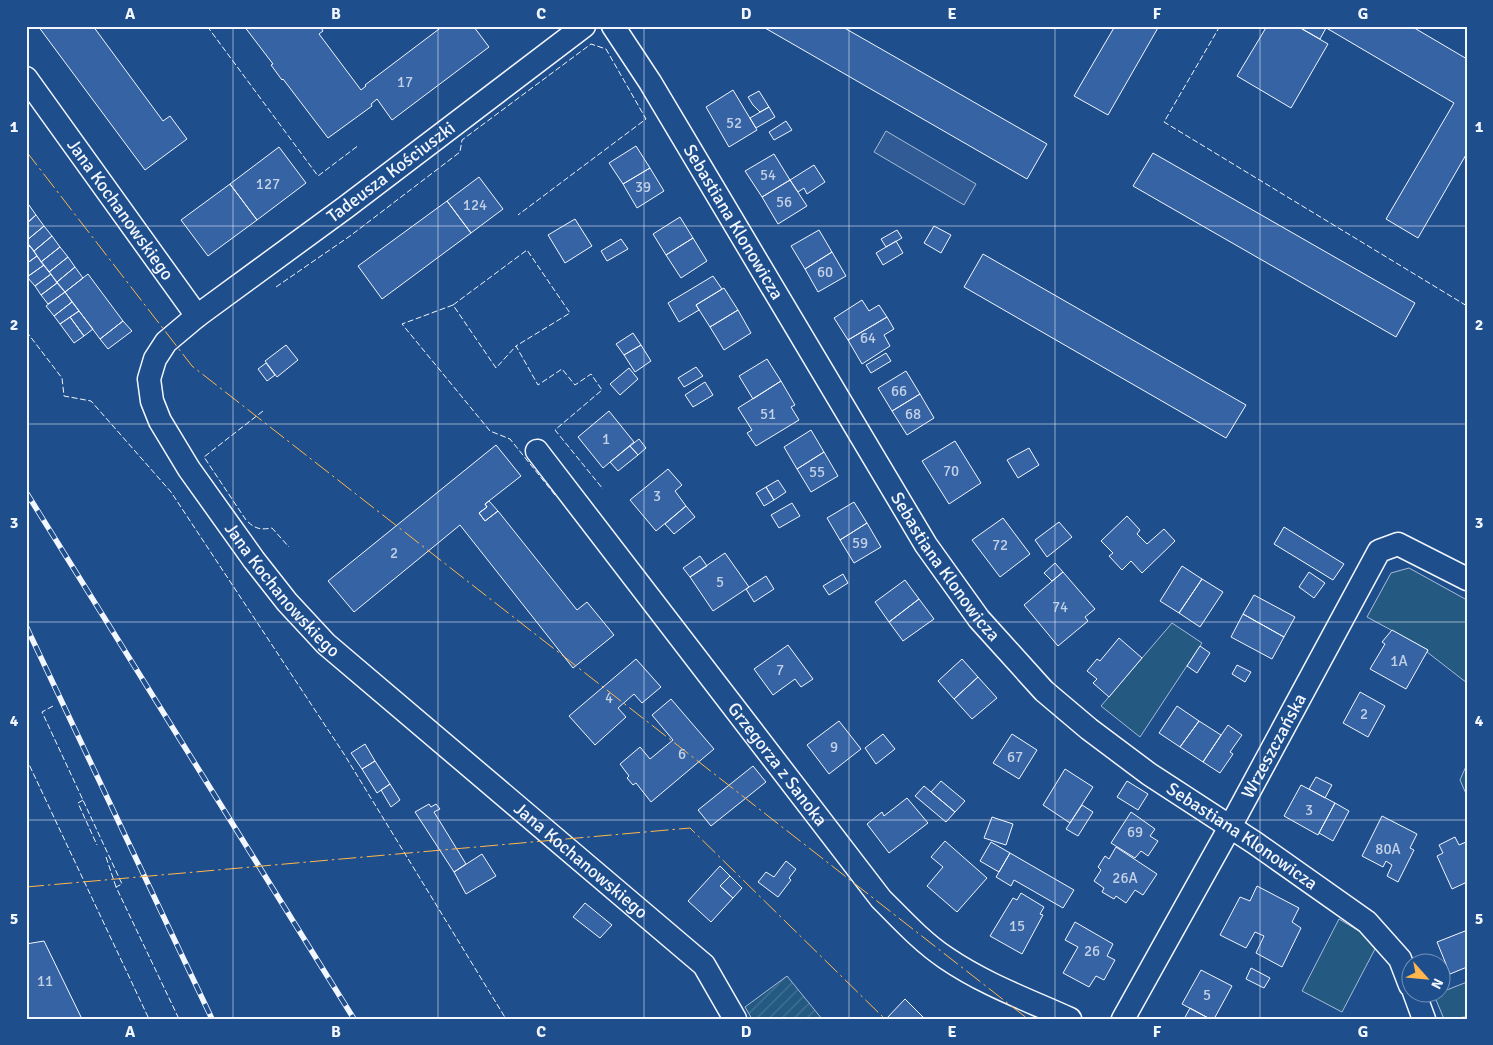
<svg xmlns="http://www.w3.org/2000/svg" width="1493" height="1045" viewBox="0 0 1493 1045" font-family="Signika,sans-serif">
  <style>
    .grass { fill: #245a82; stroke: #a8bbd7 }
    .garden { fill: url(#garden-furrows); stroke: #a8bbd7 }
    .parking { fill: #305b95; stroke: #a8bbd7 }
    .building { fill: #3563a3; stroke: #f2f6ff }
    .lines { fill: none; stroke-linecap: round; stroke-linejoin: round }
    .street-casing { stroke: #f2f6ff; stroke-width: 25 }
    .street { stroke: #1f4e8c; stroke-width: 22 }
    .rail-casing { stroke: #f2f6ff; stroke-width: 5.5 }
    .rail { stroke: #1f4e8c; stroke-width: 4; stroke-dasharray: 11; stroke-linecap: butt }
    .fence { stroke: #f2f6ff; stroke-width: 1; stroke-dasharray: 6 2.5; stroke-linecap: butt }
    .power { stroke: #ffb74d; stroke-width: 1; stroke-dasharray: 18 4 2.5 4; stroke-linecap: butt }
    .grid { fill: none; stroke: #f2f6ff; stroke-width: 1; stroke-opacity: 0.55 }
    .labels { text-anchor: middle; stroke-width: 4; stroke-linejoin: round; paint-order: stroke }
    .number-label { font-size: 15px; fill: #c3d1e8 }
    .street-label { font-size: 18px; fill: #f2f6ff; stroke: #1f4e8c }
    .neatline { fill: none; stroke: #f2f6ff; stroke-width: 2 }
    .grid-label { font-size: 16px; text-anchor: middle; font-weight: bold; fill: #f2f6ff }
  </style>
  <defs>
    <pattern id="garden-furrows" width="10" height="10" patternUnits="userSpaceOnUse" patternTransform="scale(1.25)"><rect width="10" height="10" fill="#245a82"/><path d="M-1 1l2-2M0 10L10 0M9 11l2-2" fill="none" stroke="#447295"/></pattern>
  </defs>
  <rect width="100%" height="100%" fill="#1f4e8c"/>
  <path class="grass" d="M1409,568l58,32v83l-40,-31 1,-2 -61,-33 24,-44z
    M1172,623l30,20 -62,94 -39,-31z
    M1467,764v32l-7,-16z
    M1339,919l25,15 11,15 -33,63 -40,-21z
    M1467,982v37h-23l-10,-24z"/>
  <path class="garden" d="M787,976l35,43h-70l-7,-12z"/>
  <path class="parking" d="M886,131l90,53 -12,21 -90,-53z"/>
  <path class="building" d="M38,26h55l70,95 7,-5 17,23 -42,31z
    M244,26h76l3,5 -4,3 42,56 5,-4 -1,-1 78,-59h32l-1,1 15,20 -97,73 -15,-21 -6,5 1,2 -44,32 -45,-59 -1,1 -11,-15 2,-1z
    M765,26h76l206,118 -20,35 -262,-151z
    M1115,26h44l-51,89 -34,-19z
    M1267,26h30l31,18 -37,64 -54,-32z
    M1297,26h26l3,2 -6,11z
    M1323,26h88l56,33v94l-49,85 -32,-19 68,-116z
    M733,90l24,40 -28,17 -23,-40z
    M759,91l10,16 -9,5 -7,-7 -5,-8z
    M769,107l6,10 -19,11 -6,-10z
    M786,121l6,9 -18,10 -5,-8z
    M636,146l14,22 -27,16 -14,-21z
    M279,147l27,36 -49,37 -27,-36z
    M1153,153l262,150 -19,34 -263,-151z
    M774,154l16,26 -28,17 -17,-26z
    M814,165l11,17 -18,12 -3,-6 -6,4 -8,-12z
    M650,168l14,23 -27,17 -14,-24z
    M479,177l24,32 -32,24 -24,-32z
    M790,180l17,26 -29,18 -16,-27z
    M230,184l27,36 -49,36 -27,-36z
    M447,201l24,32 -89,66 -24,-33z
    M29,205l7,10 -10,9v-17z
    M36,215l8,11 -18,15v-17z
    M680,217l13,21 -27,17 -13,-21z
    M575,219l17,27 -27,17 -17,-28z
    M44,226l8,10 -18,15 -8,-10z
    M934,226l17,9 -10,18 -17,-10z
    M819,230l13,22 -27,17 -14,-23z
    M897,230l5,8 -16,9 -5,-8z
    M52,236l8,11 -19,15 -7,-11z
    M693,238l14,23 -26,17 -15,-23z
    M621,239l7,10 -21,12 -6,-10z
    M896,241l7,12 -20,12 -7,-12z
    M30,246l7,10 -11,8v-15z
    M60,247l8,10 -19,15 -8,-10z
    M832,252l14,24 -28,16 -13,-23z
    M983,254l263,151 -20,33 -262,-151z
    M37,256l7,9 -17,12 -1,-13z
    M68,257l7,10 -18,15 -8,-10z
    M44,265l7,9 -16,12 -8,-9z
    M75,267l8,11 -18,14 -8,-10z
    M51,274l6,9 -16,12 -6,-9z
    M88,274l35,47 -23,18 -35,-47z
    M713,276l9,13 -26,16 3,5 -20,12 -11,-19z
    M57,283l8,9 -17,12 -7,-9z
    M724,288l14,22 -28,17 -14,-22z
    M65,292l7,10 -18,14 -8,-10z
    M862,300l7,11 10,-6 8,12 -39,23 -14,-22z
    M72,302l7,9 -19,13 -6,-8z
    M738,310l13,23 -27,17 -14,-23z
    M79,311l14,18 -9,7 -14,-19z
    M70,317l14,19 -10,7 -14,-19z
    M887,317l7,12 -10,6 6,11 -28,18 -14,-24z
    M123,321l9,10 -24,18 -8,-10z
    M633,333l8,12 -17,10 -8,-11z
    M286,345l12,15 -21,17 -12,-16z
    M641,345l10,16 -16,11 -11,-17z
    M886,353l5,8 -20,12 -5,-8z
    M767,359l14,22 -28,18 -14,-23z
    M266,363l9,12 -8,6 -9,-12z
    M696,367l7,9 -19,11 -6,-9z
    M629,368l9,11 -18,16 -10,-11z
    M906,371l14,23 -28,17 -14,-23z
    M781,381l14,24 -4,2 8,13 -43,26 -9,-13 5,-3 -14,-22z
    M705,382l8,13 -20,12 -8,-12z
    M920,394l14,24 -27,17 -15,-24z
    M609,411l25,31 -31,26 -25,-31z
    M811,430l13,22 -27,17 -13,-22z
    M639,439l7,9 -8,7 -8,-9z
    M955,441l26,42 -32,21 -27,-43z
    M496,445l25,31 -36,28 2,3 -8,6 6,8 13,-10 79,99 10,-8 27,33 -41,33 -113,-143 -106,87 -26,-31z
    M630,446l8,9 -20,16 -8,-9z
    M1029,448l10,17 -21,13 -11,-18z
    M824,452l14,24 -27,16 -14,-23z
    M668,469l14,16 -7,6 11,15 -30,25 -26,-31z
    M778,480l8,12 -12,8 -8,-13z
    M766,487l8,13 -10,6 -8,-13z
    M489,501l9,10 -13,10 -6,-8 8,-6 -2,-3z
    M854,502l13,21 -27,17 -13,-22z
    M792,503l8,13 -21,12 -8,-13z
    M686,506l9,11 -21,17 -9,-10z
    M1127,516l13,14 -3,4 10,10 17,-15 11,12 -33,32 -11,-12 -9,9 -13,-14 4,-3 -12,-12z
    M1003,518l27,36 -30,23 -28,-37z
    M1059,522l13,15 -25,20 -12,-17z
    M867,523l14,24 -27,16 -14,-23z
    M1284,527l60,37 -11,16 -59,-36z
    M725,553l24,34 -36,24 -23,-34z
    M700,556l7,10 -17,11 -7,-9z
    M1055,563l8,9 -11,9 -8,-8z
    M1182,566l20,13 -23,34 -19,-12z
    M1063,572l32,37 -10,8 3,4 -30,25 -34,-41z
    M1309,572l16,11 -11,15 -15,-11z
    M843,574l5,9 -19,12 -6,-9z
    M766,576l8,13 -20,13 -8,-13z
    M1202,579l21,13 -23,35 -21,-14z
    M905,580l14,19 -30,23 -14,-20z
    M1254,595l41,22 -11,20 -41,-23z
    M919,599l15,20 -31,22 -14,-19z
    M1243,614l41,23 -12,22 -41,-22z
    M1392,630l36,20 -22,39 -36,-20 15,-25 -3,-2z
    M1119,638l23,20 -33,39 -16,-14 4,-4 -10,-8 10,-12 3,2z
    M788,645l25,34 -12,8 -6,-8 -22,16 -19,-26z
    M1200,646l10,7 -13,20 -10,-7z
    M636,659l25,28 -19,16 -8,-9 -16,14 8,9 -31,28 -26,-29z
    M962,659l16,18 -24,22 -16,-18z
    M1237,665l14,7 -6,10 -13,-8z
    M978,677l19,21 -25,21 -18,-20z
    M1360,692l25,14 -17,31 -25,-14z
    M671,699l43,50 -63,53 -15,-19 -3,2 -6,-7 2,-2 -9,-12 20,-17 10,12 23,-19 -21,-25z
    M1177,706l22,15 -19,26 -21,-14z
    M839,721l22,28 -32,25 -22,-29z
    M1199,721l22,14 -18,27 -23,-15z
    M1228,725l14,10 -12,17 3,2 -13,19 -17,-11z
    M883,734l12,15 -19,15 -11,-16z
    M1012,734l25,16 -18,29 -26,-16z
    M365,744l10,17 -13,8 -11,-16z
    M375,761l15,23 -13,9 -15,-24z
    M753,766l13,16 -55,44 -13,-16z
    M1065,769l28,18 -23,36 -27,-18z
    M1316,777l16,8 -7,13 -16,-9z
    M941,781l24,20 -10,11 -24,-20z
    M1127,781l21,13 -10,16 -21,-13z
    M390,784l10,16 -9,7 -10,-17z
    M1301,785l34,18 -17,32 -34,-19z
    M924,786l31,26 -9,10 -31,-26z
    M907,798l21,25 -39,30 -22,-29 15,-12 2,4z
    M1335,803l14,8 -16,30 -14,-8z
    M429,804l2,3 5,-3 4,5 -6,3 32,52 -12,8 -39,-60z
    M1082,805l11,7 -15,24 -12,-7z
    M1131,812l24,17 -5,7 8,5 -10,15 -7,-5 -6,7 -24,-15z
    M1382,816l35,18 -7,14 4,2 -16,32 -11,-6 5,-11 -6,-4 -3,6 -21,-11z
    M992,817l21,7 -7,21 -22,-7z
    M1455,837l4,8 7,-3 1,2v38l-15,7 -15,-33 6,-3 -4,-8z
    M945,841l42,37 -30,34 -30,-26 16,-19 -12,-10z
    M991,842l19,11 -11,19 -19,-11z
    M1116,847l41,27 -14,21 -8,-5 -9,13 -10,-7 -2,3 -12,-7 2,-4 -10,-7 7,-11 -3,-3 7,-11 4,3z
    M1010,853l64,37 -11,18 -49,-28 -3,6 -15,-9z
    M482,854l14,22 -30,18 -12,-22z
    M786,861l10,8 -7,9 2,2 -13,17 -20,-15 8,-10 8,5z
    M720,866l10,10 -10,10 13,12 -22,24 -23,-21z
    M730,876l12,12 -9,10 -13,-12z
    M1257,886l42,22 -7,14 9,6 -19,39 -26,-14 8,-17 -9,-4 -9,16 -26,-13 20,-38 10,4z
    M1021,893l23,14 -4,7 3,1 -21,39 -32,-18 23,-38 4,2z
    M585,903l27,22 -12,13 -27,-21z
    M1075,922l38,22 -6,12 8,4 -11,20 -8,-4 -7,11 -26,-14 15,-26 -13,-7z
    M1465,931l2,4v32l-17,7 -13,-32z
    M44,941l38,78h-56v-75z
    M1251,968l19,10 -6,10 -18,-9z
    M1201,970l31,16 -18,33h-4l-28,-15z
    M905,999l20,20h-39z
    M1190,1008l20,11h-26z"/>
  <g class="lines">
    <defs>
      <g id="street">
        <path id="s1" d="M584,26l-238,181 -149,109 -31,26 -11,17 -6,20 3,22 8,20 29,48 65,91 33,42 39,42 378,321 31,54"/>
        <path id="s2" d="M613,26l37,56 276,463 53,74 65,72 45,38 60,45 106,69 112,79 33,37 10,26"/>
        <path id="s3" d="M26,78l171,238"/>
        <path id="s4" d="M537,451l344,448c21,21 41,43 65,59 38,26 82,42 124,61"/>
        <path d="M1414,992l10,27"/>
        <path id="s5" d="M1123,1019l107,-192 149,-276 19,-7 69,35"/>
      </g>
    </defs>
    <use href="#street" class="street-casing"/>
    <use href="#street" class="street"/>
    <defs>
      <path id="rail" d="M26,492l328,527
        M26,626l186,393"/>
    </defs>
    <use href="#rail" class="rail-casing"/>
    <use href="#rail" class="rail"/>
    <path class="fence" d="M207,26l111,150 41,-31
      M1220,26l-56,96 303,184
      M276,287l74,-51 110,-84 2,-12 129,-96 15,5 40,70 -128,96
      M453,305l74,-55 43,63 -54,33
      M26,331l36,47 2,18 27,5 80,91 173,262 162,265
      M263,411l-59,46 42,63c9,9 14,10 26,8l17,19
      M555,495l-45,-56 -20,-8 -88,-107 51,-19 43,63 20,-22 22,39 24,-16 13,16 16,-11 11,16 -47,40 48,59
      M53,706l-11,6 80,172 -6,3 63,132
      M26,758l123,261
      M83,800l-5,3 19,42
      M106,857l10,30"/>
    <path class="power" d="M26,151l166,215 836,653
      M26,887l664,-59 195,191
      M1433,1019l34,-2"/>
  </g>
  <path class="grid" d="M233,26v993M438,26v993M644,26v993M849,26v993M1055,26v993M1260,26v993M26,226h1441M26,424h1441M26,622h1441M26,820h1441"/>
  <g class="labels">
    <g class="number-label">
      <text x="405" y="87">17</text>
      <text x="734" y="128">52</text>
      <text x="768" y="180">54</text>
      <text x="268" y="189">127</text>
      <text x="643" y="192">39</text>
      <text x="784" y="207">56</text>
      <text x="475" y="210">124</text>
      <text x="825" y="277">60</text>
      <text x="868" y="343">64</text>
      <text x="899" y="396">66</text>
      <text x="768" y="419">51</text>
      <text x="913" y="419">68</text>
      <text x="606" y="444">1</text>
      <text x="951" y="476">70</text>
      <text x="817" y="477">55</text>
      <text x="657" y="501">3</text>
      <text x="860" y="548">59</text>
      <text x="1000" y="550">72</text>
      <text x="394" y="558">2</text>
      <text x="720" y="587">5</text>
      <text x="1060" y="612">74</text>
      <text x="1399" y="666">1A</text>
      <text x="780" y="675">7</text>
      <text x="609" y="703">4</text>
      <text x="1364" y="719">2</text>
      <text x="834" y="752">9</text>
      <text x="682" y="759">6</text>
      <text x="1015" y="762">67</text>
      <text x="1309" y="815">3</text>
      <text x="1135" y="837">69</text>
      <text x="1388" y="854">80A</text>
      <text x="1125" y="883">26A</text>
      <text x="1017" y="931">15</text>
      <text x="1092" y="956">26</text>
      <text x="45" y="986">11</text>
      <text x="1207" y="1000">5</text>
    </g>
    <g class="street-label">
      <text transform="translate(391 172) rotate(-37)" y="6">Tadeusza Kościuszki</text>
      <text dy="6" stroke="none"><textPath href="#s3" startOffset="162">Jana Kochanowskiego</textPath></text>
      <text dy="6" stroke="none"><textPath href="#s2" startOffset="230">Sebastiana Klonowicza</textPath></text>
      <text dy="6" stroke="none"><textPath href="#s2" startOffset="635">Sebastiana Klonowicza</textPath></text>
      <text dy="6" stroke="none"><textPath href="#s1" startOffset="818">Jana Kochanowskiego</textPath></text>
      <text dy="6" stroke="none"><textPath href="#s5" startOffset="312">Wrzeszczańska</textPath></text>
      <text dy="6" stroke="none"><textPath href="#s4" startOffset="395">Grzegorza z Sanoka</textPath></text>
      <text dy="6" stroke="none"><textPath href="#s2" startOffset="1040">Sebastiana Klonowicza</textPath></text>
      <text dy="6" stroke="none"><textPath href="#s1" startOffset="1222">Jana Kochanowskiego</textPath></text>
    </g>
  </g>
  <rect width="1493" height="1045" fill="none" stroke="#1f4e8c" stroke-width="55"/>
  <g transform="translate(1426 978) rotate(117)"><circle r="24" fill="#1f4e8c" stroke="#7391ba"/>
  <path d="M0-4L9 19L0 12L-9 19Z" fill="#ffb74d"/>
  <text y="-8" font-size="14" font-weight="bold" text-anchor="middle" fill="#f2f6ff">N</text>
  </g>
  <rect x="28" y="28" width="1438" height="990" class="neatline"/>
  <g class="grid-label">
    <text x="130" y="19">A</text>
    <text x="336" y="19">B</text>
    <text x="541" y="19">C</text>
    <text x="746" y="19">D</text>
    <text x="952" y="19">E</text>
    <text x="1157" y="19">F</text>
    <text x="1363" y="19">G</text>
    <text x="14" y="132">1</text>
    <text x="1479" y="132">1</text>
    <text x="14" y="330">2</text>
    <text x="1479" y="330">2</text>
    <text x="14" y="528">3</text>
    <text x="1479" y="528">3</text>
    <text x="14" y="726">4</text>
    <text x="1479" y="726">4</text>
    <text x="14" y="924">5</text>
    <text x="1479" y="924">5</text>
    <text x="130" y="1037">A</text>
    <text x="336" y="1037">B</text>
    <text x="541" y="1037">C</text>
    <text x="746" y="1037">D</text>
    <text x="952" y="1037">E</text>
    <text x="1157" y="1037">F</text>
    <text x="1363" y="1037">G</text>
  </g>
</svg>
